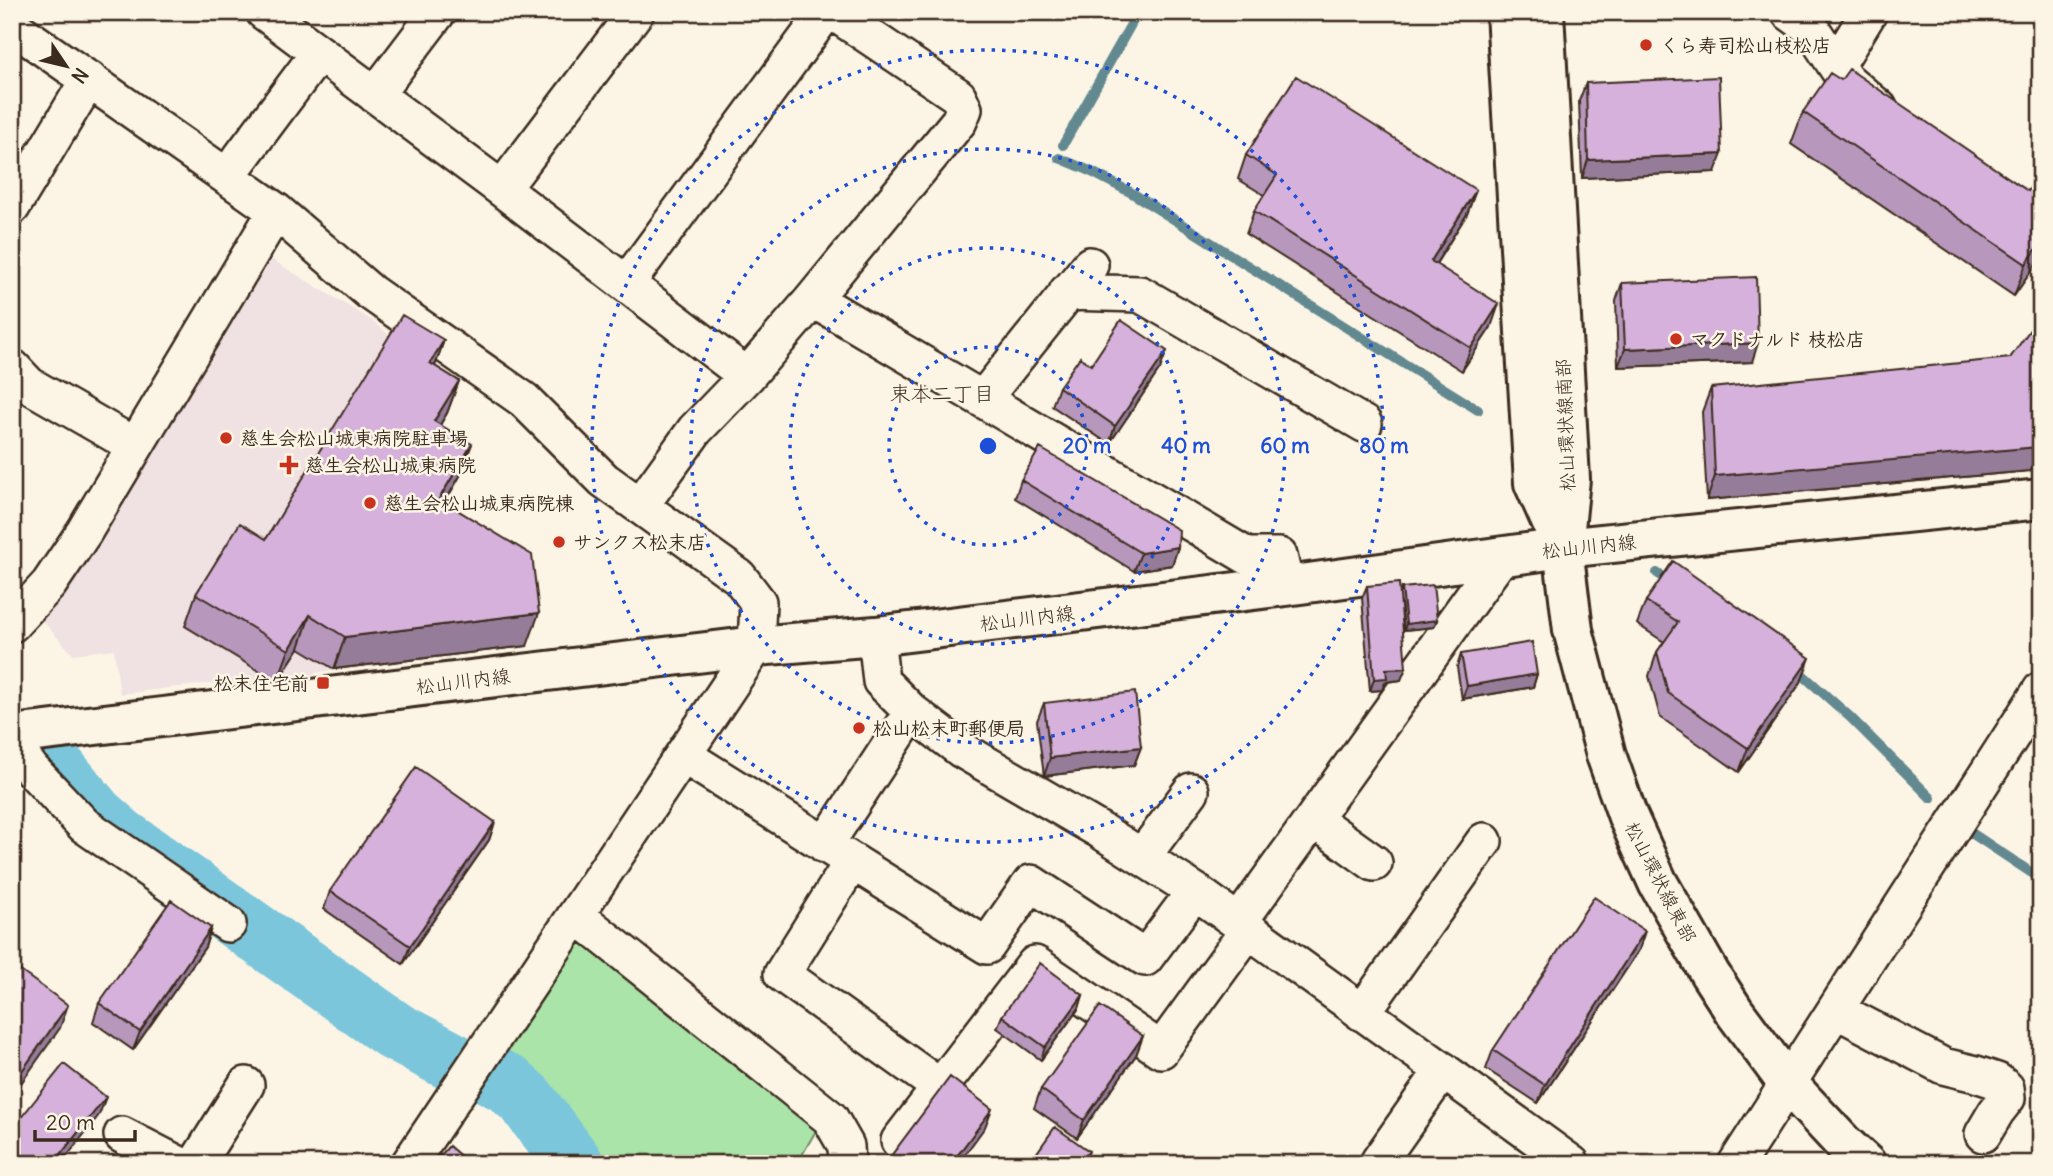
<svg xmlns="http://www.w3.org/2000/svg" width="2053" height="1176" viewBox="0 0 2053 1176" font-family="Delius,'Klee One',sans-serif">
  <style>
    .built { fill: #f0e1e2 }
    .green { fill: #aae4a9; stroke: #728764; stroke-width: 2 }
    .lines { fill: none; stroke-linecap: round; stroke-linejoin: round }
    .stream { stroke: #628890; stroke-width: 10 }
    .river { stroke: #7cc6dc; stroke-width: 60 }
    .street-casing { stroke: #3b2a1e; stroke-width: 40 }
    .secondary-casing { stroke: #3b2a1e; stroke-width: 44 }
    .street { stroke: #fcf5e5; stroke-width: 35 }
    .secondary { stroke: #fcf5e5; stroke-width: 38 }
    .wall { fill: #b798bc; stroke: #3b2a1e; stroke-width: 2 }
    .shaded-wall { fill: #957c99; stroke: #3b2a1e; stroke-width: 2 }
    .building { fill: #d5b1db; stroke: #3b2a1e; stroke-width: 2 }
    .ring { fill: none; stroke: #1d4ed8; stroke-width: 3.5; stroke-dasharray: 3.5 7 }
    .poi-dot { fill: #c8321e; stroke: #fcf5e5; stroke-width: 2.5 }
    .labels { text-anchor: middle; stroke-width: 5; stroke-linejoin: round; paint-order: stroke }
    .poi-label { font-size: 19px; font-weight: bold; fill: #3b2a1e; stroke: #fcf5e5; text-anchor: start }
    .street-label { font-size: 19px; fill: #3b2a1e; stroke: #fcf5e5 }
    .neighbourhood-label { font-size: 21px; fill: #3b2a1e; stroke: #fcf5e5 }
    .centre { fill: #1d4ed8; stroke: #fcf5e5; stroke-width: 3.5 }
    .ring-label { font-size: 21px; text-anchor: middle; font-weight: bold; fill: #1d4ed8; stroke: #fcf5e5; stroke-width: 5; stroke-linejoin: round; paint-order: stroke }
  </style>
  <rect width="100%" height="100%" fill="#fcf5e5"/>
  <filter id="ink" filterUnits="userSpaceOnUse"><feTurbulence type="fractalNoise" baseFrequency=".0143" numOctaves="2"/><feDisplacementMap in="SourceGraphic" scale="14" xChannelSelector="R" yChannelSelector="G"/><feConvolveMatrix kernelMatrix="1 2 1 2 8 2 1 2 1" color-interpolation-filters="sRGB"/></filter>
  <g filter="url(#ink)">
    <path class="built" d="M266,256l105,64 62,52 -14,23 28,18 -24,40 37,23 -32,55 -94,138 -57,13 -73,2 -84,10 -6,-45 -41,5 -40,-43z"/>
    <path class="green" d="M579,932l239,195 -21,37h-206l-90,-116z"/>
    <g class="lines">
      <path class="stream" d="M1063,145l75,-133
        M1059,158l29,12 44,23 346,217
        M1657,573l16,11
        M1795,668l55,49 81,81
        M1973,834l68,45"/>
      <path class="river" d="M47,757l48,58 25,22 276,195 57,30
        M487,1073l21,11 18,16 48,64"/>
      <defs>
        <path id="street" d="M264,12l238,177 245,187 -52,54 -54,75
          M1789,12l22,16 33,50 35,30
          M12,26l264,185 94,81 154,108 80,80 135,97 19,25 -2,44 -347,518
          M1836,66l33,-54
          M375,95l63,-83
          M227,176l91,-122
          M502,189l134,-177
          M12,207l77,-128
          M627,283l199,-271
          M1067,292l73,2 224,130
          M813,299l434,257h32l7,30
          M12,367l17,18 106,61
          M747,376l66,-77 146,-178 5,-12 -6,-13 -125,-84
          M983,399l107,-134
          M12,624l37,-40 35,-52 192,-321
          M876,636l5,45 31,31 50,38 139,81 94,60 377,273
          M15,734l2,16 14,19 53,56 144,99
          M683,755l304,191 44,-63 114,75 50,-67
          M1313,819l61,44
          M825,845l87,-133
          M1142,857l49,-66
          M852,862l-70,112 158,113
          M576,915l254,203 16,28 1,18
          M1239,922l262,-365
          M1836,1010l107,56 33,8 21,7 9,7 1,10 -11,14 -13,22
          M1362,1013l122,-172
          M122,1135l56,29
          M899,1141l136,-177 126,86 88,-121
          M1379,1161l64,-91
          M196,1164l50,-79
          M1736,1164l305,-474"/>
        <path id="secondary" d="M1506,12l28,471 28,63
          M1544,12l26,467 -7,69 10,82 33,125 22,62 30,66 52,91 24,37 54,73 55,59 23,21
          M12,735l744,-89 120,-10 410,-50 277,-38 478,-49"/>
      </defs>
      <use href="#street" class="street-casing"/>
      <use href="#secondary" class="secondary-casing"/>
      <use href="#street" class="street"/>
      <use href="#secondary" class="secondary"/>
    </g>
    <path class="wall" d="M1586,83l129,89 -133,6 -3,-77z
      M1803,112l238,145 -27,39 -223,-152z
      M1246,155l230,35 -9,24 -31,50 55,63 -29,44 -216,-137 8,-23 10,-16 -26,-16z
      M1622,283l130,79 -134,5 -2,-66z
      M444,340l-9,26 24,15 -12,32 -7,12 20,51 -15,26 82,144 -193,23 -35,-21 -22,34 -92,-56 11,-32 70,-55z
      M1091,365l69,4 -51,75 -57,-38 7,-19z
      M1711,388l319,83 -323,29 -5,-88z
      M1021,480l157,67 -6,18 -38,6 -119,-73z
      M1367,586l33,8 2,-6 35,32 -3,7 -30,3 -3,-29v79l-16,2 -3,8 -12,1 -8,-93z
      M1646,601l155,81 -62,90 -79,-55 -11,-41 8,-24 7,-10 -27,-18z
      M1461,654l76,20 -4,13 -71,12 -5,-32z
      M1044,703l97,44 -7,18 -90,11 -7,-55z
      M495,822l-6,18 -86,124 -79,-55 6,-18z
      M211,928l-6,19 -72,103 -40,-28 6,-19z
      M1639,950l-101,153 -52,-34 7,-19z
      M1083,995l-4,13 -38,52 -44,-32 5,-12z
      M1143,1036l-7,19 -59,83 -43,-30 7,-19z"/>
    <path class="shaded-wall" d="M1722,154l-7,18 -133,6 6,-18z
      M1476,190l-9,24 -44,70 8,-23z
      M2041,242v15l-27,39 12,-32z
      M1499,304l-8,23 -29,44 9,-23z
      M444,340l-11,32 -3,-9z
      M1758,343l-6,19 -134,5 7,-18z
      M1167,351l-7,18 -51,75 6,-18z
      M459,381l-12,32 -24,40 11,-32z
      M2041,443v12l-11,16 -323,29 8,-24z
      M472,444l-12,32 -32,55 11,-32z
      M1178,547l-6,18 -38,6 7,-18z
      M539,613l-12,33 -193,23 11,-32z
      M310,615l-11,33 -22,34 12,-32z
      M1437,620l-3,7 -30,3 2,-6z
      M1810,658l-9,24 -62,90 9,-24z
      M1406,668l-5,12 -16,2 -3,8 -12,1 4,-12 12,-10z
      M1537,674l-4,13 -71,12 5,-13z
      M1141,747l-7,18 -90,11 6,-18z
      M495,822l-6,18 -86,124 7,-18z
      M211,928l-6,19 -72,103 7,-18z
      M1645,931l-6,19 -101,153 7,-18z
      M1083,995l-4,13 -38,52 4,-13z
      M68,1005l-8,23 -48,68v-11z
      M1143,1036l-7,19 -59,83 7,-18z
      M106,1097l-7,18 -38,49h-8z
      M992,1109l-7,18 -27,37h-7z
      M1089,1151l-5,13h-5z"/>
    <path class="building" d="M1849,69l179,122 12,-17 1,1v67l-15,22 -223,-152 27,-39 11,7z
      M1296,76l180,114 -45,71 68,43 -28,44 -217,-137 23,-36 -31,-20z
      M1719,77l3,77 -134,6 -2,-77z
      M1756,277l2,66 -133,6 -3,-66z
      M2041,314v129l-3,4 -323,29 -4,-88 299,-30z
      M402,315l42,25 -14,23 29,18 -25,40 38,23 -33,55 93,56 7,58 -194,24 -35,-22 -21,35 -93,-56 44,-71 26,16z
      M1121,320l46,31 -52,75 -56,-39 21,-30 11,8z
      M1040,448l139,82 -1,17 -37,6 -120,-73z
      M1673,561l137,97 -62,90 -80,-55 -11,-41 21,-30 -32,-21z
      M1399,583l7,85 -20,1 1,9 -13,1 -7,-93z
      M1433,585l4,35 -31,4 -4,-36z
      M1532,642l5,32 -70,12 -6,-32z
      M1135,692l6,55 -91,11 -6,-55z
      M416,767l79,55 -85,124 -80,-55z
      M1594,897l51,34 -100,154 -52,-35z
      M171,900l40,28 -71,104 -41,-29z
      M1040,963l43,32 -38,52 -43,-31z
      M12,965l56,40 -56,80z
      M1100,1006l43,30 -59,84 -43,-31z
      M64,1064l42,33 -53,67h-41v-35z
      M950,1077l42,32 -41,55h-59l-4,-4z
      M1055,1127l34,24 -10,13h-50z
      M449,1146l21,18h-37z
      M164,1159l5,5h-10z"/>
  </g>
  <g class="ring">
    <circle cx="988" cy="446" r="99"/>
    <circle cx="988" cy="446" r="198"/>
    <circle cx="988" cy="446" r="297"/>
    <circle cx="988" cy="446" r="396"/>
  </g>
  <g class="poi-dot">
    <circle cx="1646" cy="45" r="7"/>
    <circle cx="1676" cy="339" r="7"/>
    <circle cx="226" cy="438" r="7"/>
    <path d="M285.5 454.5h7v7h7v7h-7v7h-7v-7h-7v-7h7z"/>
    <circle cx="370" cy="503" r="7"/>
    <circle cx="559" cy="542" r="7"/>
    <rect x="316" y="676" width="14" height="14" rx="3.5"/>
    <circle cx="859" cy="728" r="7"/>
  </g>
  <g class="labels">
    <g class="poi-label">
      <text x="1660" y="52">くら寿司松山枝松店</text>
      <text x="1690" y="346">マクドナルド 枝松店</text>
      <text x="240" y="445">慈生会松山城東病院駐車場</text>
      <text x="305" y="472">慈生会松山城東病院</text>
      <text x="384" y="510">慈生会松山城東病院棟</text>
      <text x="573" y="549">サンクス松末店</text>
      <text x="309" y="690" text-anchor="end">松末住宅前</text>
      <text x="873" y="735">松山松末町郵便局</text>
    </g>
    <g class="street-label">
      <text transform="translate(1565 425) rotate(-92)" y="7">松山環状線南部</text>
      <text transform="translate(1589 546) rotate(-6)" y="7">松山川内線</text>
      <text transform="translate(1027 618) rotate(-7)" y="7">松山川内線</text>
      <text transform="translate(463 681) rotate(-7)" y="7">松山川内線</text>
      <text transform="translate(1661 882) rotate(63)" y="7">松山環状線東部</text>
    </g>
    <g class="neighbourhood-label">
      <text x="942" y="401">束本二丁目</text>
    </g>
  </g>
  <circle cx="988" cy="446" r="10" class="centre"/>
  <g class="ring-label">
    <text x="1087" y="453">20 m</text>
    <text x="1186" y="453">40 m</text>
    <text x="1285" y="453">60 m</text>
    <text x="1384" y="453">80 m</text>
  </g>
  <rect width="2053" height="1176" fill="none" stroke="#fcf5e5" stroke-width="42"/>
  <rect x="21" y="21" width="2011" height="1134" fill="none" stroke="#3b2a1e" stroke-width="2.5" filter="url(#ink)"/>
  <g transform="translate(66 66) rotate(125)" stroke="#fcf5e5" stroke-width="5" paint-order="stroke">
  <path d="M0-5L12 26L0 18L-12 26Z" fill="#3b2a1e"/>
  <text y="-10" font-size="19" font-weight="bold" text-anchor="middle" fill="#3b2a1e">N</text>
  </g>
  <path d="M35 1130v10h100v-10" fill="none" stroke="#3b2a1e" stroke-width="3.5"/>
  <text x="46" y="1130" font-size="21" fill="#3b2a1e" stroke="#fcf5e5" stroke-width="5" paint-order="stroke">20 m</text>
</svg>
